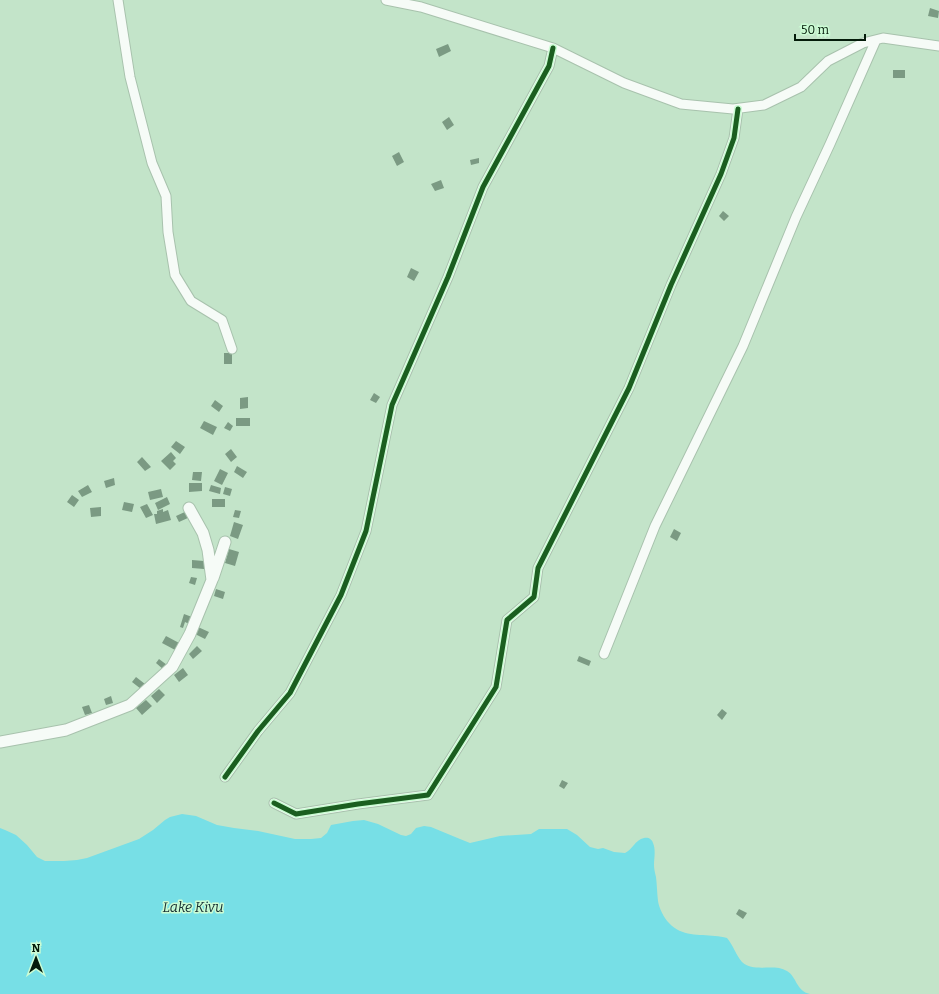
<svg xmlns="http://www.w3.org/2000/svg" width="939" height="994" viewBox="0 0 939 994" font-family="Bitter,serif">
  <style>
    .water { fill: #77dfe6 }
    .building { fill: #7b9a83 }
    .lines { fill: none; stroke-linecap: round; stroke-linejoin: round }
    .minor-casing { stroke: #a8c2ad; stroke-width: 11 }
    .tertiary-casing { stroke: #a8c2ad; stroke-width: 13 }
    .minor { stroke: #f6fbf7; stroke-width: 9 }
    .tertiary { stroke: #f6fbf7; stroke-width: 11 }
    .cycleway-casing { stroke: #cbfcd4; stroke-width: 8 }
    .cycleway { stroke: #1b5e20; stroke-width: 5 }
    .labels { text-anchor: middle; stroke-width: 3; stroke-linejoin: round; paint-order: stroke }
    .water-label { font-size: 14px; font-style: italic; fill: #183034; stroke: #cbfcd4 }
  </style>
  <rect width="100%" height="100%" fill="#c3e4c9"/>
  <path class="water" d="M182,814l14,2 21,9 17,3 24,3 37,8h16l10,-1 6,-5 4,-8 22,-4 11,-1 14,4 23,11 5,1 5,-2 5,-6 8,-2 7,1 29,12 10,4 30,-7 31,-2 8,-5h28l10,6 13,12 8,2 5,-1 11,4 11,1c7,-3 10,-13 19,-15 4,-1 8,1 9,5 3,7 1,15 1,22 0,4 1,8 2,12 1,8 1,16 2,24 1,7 6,17 11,22 13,14 30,11 46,13 4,0 8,1 12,2 6,7 9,17 15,24 12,11 32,1 45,9 10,6 9,20 23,23h-810v-166l5,2 11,5 11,10 10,12 8,4h19l13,-1 10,-2 52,-19 14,-9 12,-10 5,-3z"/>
  <path class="building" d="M930,8l9,3 -1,7 -10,-2z
    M448,44l3,7 -12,6 -3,-8z
    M893,70h12v8h-12z
    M449,117l5,8 -7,5 -5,-8z
    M399,152l5,10 -7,4 -5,-10z
    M479,158v5l-8,2 -1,-5z
    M441,180l3,8 -9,3 -4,-7z
    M723,211l6,5 -5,5 -5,-5z
    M411,268l8,4 -5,9 -7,-4z
    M224,353h8v11h-8z
    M374,393l6,4 -4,6 -6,-3z
    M248,397v11l-8,1v-11z
    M215,400l8,6 -4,6 -8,-6z
    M236,418h14v8h-14z
    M204,421l13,6 -4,8 -13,-7z
    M228,422l5,4 -3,5 -6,-3z
    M176,441l9,6 -5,7 -9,-7z
    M231,449l6,8 -6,5 -6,-8z
    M171,452l5,6 -3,3 3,3 -6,6 -9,-9z
    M142,457l9,10 -6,4 -8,-9z
    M237,466l10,6 -4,6 -9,-6z
    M220,469l8,4 -6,12 -8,-4z
    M193,472h9l-1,9 -9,-1z
    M114,478l1,7 -9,3 -2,-7z
    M189,483h13v8l-13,1z
    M88,485l4,7 -10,5 -4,-6z
    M211,485l10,3 -1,6 -11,-3z
    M225,487l7,2 -2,7 -7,-2z
    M161,489l2,8 -13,3 -2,-8z
    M72,495l7,5 -5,7 -7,-5z
    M167,497l3,7 -12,6 -3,-7z
    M212,499h13v8h-13z
    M124,502l10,2 -2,8 -10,-2z
    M147,504l6,11 -7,3 -6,-11z
    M101,507v9l-10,1 -1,-9z
    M163,509v3l5,-2 3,10 -15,4 -2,-10h3v-3z
    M235,510l6,1 -2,7 -6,-1z
    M187,511l3,6 -11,5 -3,-6z
    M234,522l9,3 -5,14 -8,-3z
    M674,529l7,4 -4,8 -7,-4z
    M229,549l10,3 -4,14 -10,-3z
    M192,560l12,1v8l-12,-1z
    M191,577l6,1 -2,7 -6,-2z
    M216,589l9,3 -2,7 -9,-3z
    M184,614l8,3 -3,7 -4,-2 -2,6 -3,-1z
    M198,627l11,5 -4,7 -10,-5z
    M166,636l15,8 -4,7 -15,-8z
    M197,646l5,5 -9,8 -4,-5z
    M579,656l12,5 -2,5 -12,-5z
    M159,659l8,6 -3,5 -8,-7z
    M183,668l5,7 -9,7 -5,-7z
    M136,677l9,7 -4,5 -9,-7z
    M159,689l6,6 -8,8 -6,-7z
    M111,696l2,7 -7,2 -2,-6z
    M146,700l6,6 -10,9 -6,-7z
    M89,705l3,8 -7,2 -3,-8z
    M722,709l5,4 -5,7 -5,-5z
    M562,780l6,3 -4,6 -5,-3z
    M739,909l8,4 -4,6 -7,-5z"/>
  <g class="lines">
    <defs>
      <path id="minor" d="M118,0l12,77 22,86 14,33 2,36 7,43 16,26 31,19 10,29
        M386,0l35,7 132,41 71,35 57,21 52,5 31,-4 37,-18 27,-26 35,-18 20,-5 56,8
        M604,654l51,-128 88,-180 53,-129 34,-73 46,-104
        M225,777l33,-46 32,-38 51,-98 25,-64 26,-126 56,-128 35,-90 66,-121 4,-18
        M274,803l22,11 62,-10 70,-9 68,-108 11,-67 27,-23 4,-29 91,-180 42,-103 50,-111 13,-36 4,-29"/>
      <path id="tertiary" d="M213,578l12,-36
        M0,742l66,-12 64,-25 42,-38 18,-33 22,-54 -4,-30 -5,-17 -14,-25"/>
    </defs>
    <use href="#minor" class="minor-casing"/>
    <use href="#tertiary" class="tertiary-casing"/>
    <use href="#minor" class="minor"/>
    <use href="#tertiary" class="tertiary"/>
    <defs>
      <path id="cycleway" d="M225,777l33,-46 32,-38 51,-98 25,-64 26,-126 56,-128 35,-90 66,-121 4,-18
        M274,803l22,11 62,-10 70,-9 68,-108 11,-67 27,-23 4,-29 91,-180 42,-103 50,-111 13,-36 4,-29"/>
    </defs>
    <use href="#cycleway" class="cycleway-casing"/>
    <use href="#cycleway" class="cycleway"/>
  </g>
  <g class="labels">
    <g class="water-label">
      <text x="193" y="912">Lake Kivu</text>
    </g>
  </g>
  <g transform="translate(36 958)" stroke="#cbfcd4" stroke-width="3" paint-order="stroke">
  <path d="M0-3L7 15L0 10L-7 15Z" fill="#041b0a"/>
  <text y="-6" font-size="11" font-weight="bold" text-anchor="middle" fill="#041b0a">N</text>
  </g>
  <path d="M795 34v6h70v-6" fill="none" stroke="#041b0a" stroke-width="2"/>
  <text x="801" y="34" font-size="12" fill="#041b0a" stroke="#cbfcd4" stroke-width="3" paint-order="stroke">50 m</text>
</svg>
